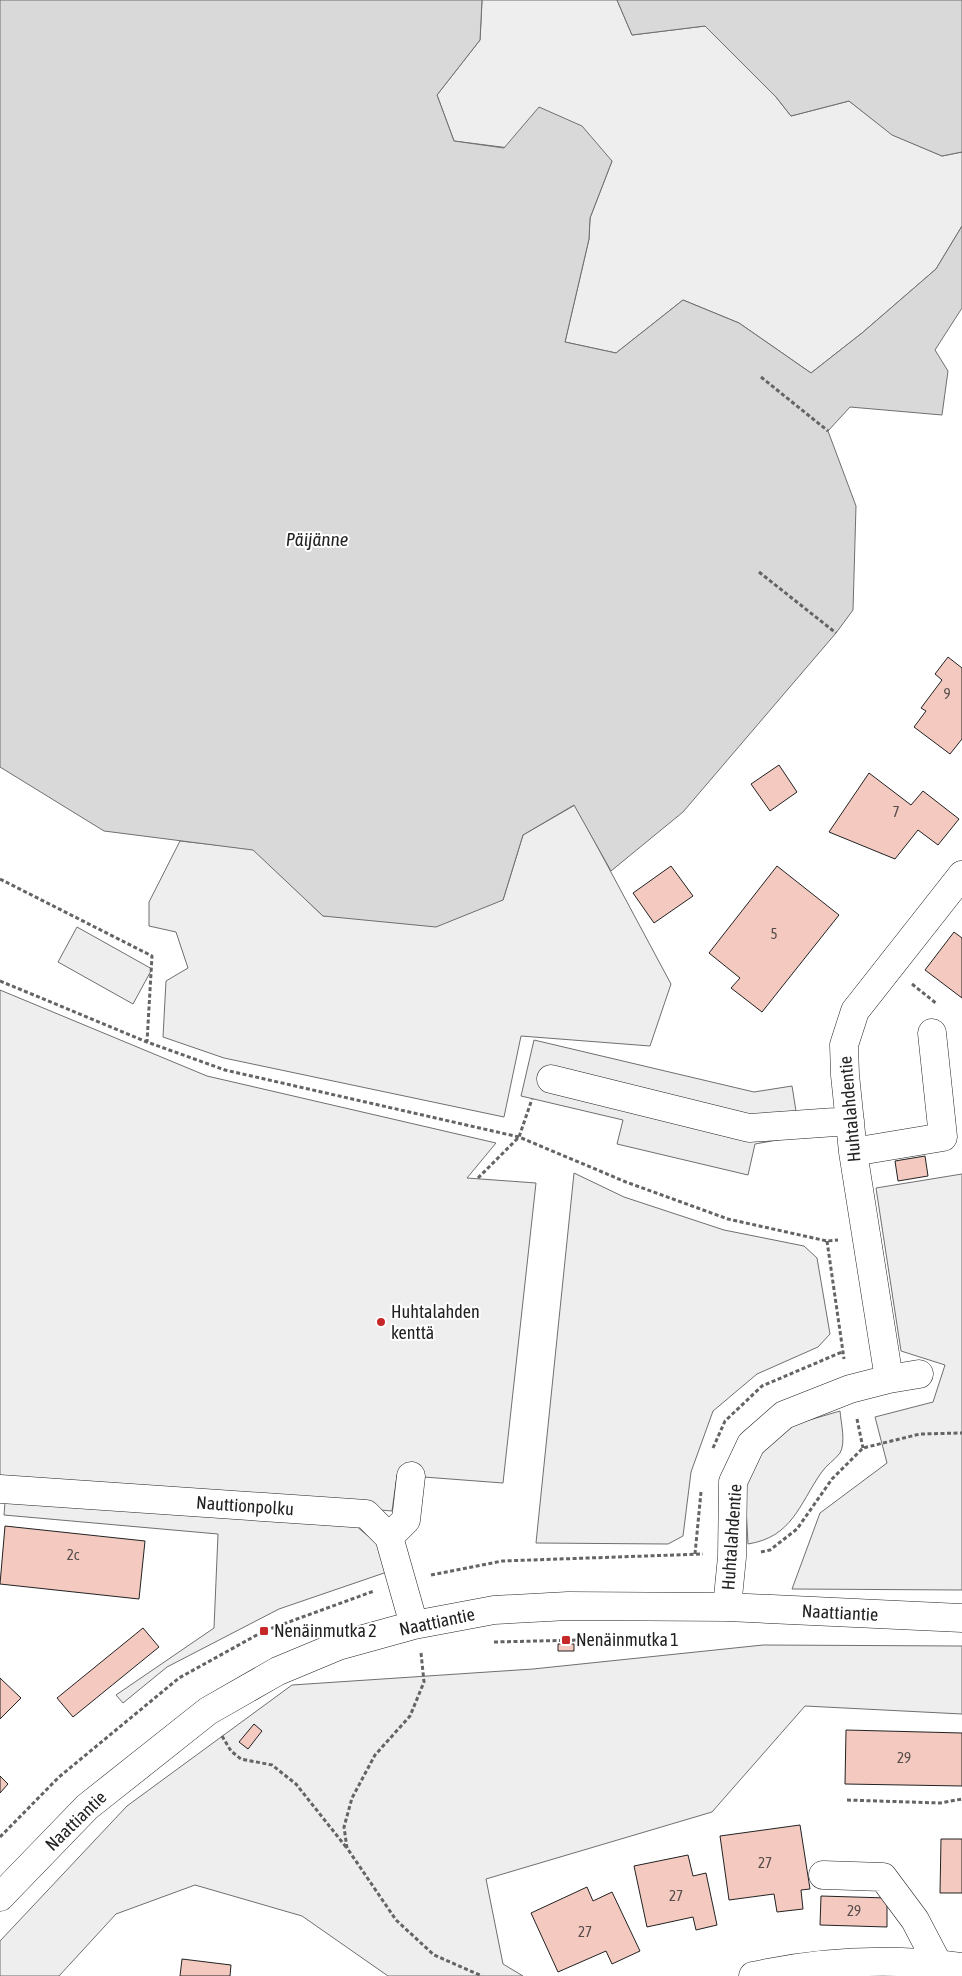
<svg xmlns="http://www.w3.org/2000/svg" width="962" height="1976" viewBox="0 0 962 1976" font-family="'Asap Condensed',sans-serif">
  <style>
    .green { fill: #eee; stroke: #6f6f6f }
    .parking { fill: #ededed; stroke: #6f6f6f }
    .water { fill: #d9d9d9; stroke: #6f6f6f }
    .building { fill: #f3c9c0; stroke: #222 }
    .lines { fill: none; stroke-linecap: round; stroke-linejoin: round }
    .minor-casing { stroke: #222; stroke-width: 29 }
    .path { stroke: #646464; stroke-width: 3; stroke-dasharray: 4 2.5; stroke-linecap: butt }
    .minor { stroke: #fff; stroke-width: 28 }
    .poi-dot { fill: #c62828; stroke: #fff; stroke-width: 2 }
    .labels { text-anchor: middle; stroke-width: 4; stroke-linejoin: round; paint-order: stroke }
    .number-label { font-size: 15px; fill: #564c4a }
    .street-label { font-size: 18px; fill: #222; stroke: #fff }
    .poi-label { font-size: 18px; fill: #222; stroke: #fff; text-anchor: start }
    .water-label { font-size: 19px; font-style: italic; fill: #222; stroke: #fff }
  </style>
  <rect width="100%" height="100%" fill="#fff"/>
  <path class="green" d="M482,0h135l15,35 73,-9 71,71 15,19 58,-15 44,34 49,21 20,-4v74l-26,43 -74,64 -51,40 -72,-50 -56,-23 -67,53 -51,-11 24,-103 1,-21 22,-57 -158,-20 -17,-46 43,-55z
    M575,805l96,179 -21,62 -129,-10 -17,81 -280,-59 -61,-21 3,-56 22,-13 -12,-36 -27,-6v-24l31,-61 73,8 70,67 180,-16 20,-65z
    M77,927l75,42 -19,35 -75,-42z
    M0,990l207,86 289,67 -29,35 69,5 -33,300 -106,-8 -5,36 -392,-32z
    M574,1173l50,24 100,33 80,16 13,12 13,76 -12,13 -61,27 -44,37 -22,61 -8,64 -15,8 -132,-1z
    M962,1174v416l-170,-1 28,-76 67,-50 -12,-46 58,-15 12,-37 -44,-14 -25,-163z
    M840,1411c1,12 6,32 0,42 -5,7 -14,12 -19,20 -22,32 -29,64 -73,71l-3,-58 8,-22 19,-23 20,-16z
    M5,1502l350,23 26,22 6,25 -108,37 -112,58 -44,36 -7,-8 98,-67 4,-94 -214,-19z
    M763,1645l199,1v68l-157,-8 -93,106 -226,67 17,85 20,12h-135l-86,-60 -107,-31 -79,29 -57,62h-59v-35l127,-135 165,-121 241,-16z"/>
  <path class="parking" d="M534,1040l220,52 38,-6 8,50 -45,8 -7,31 -131,-31 6,-24 -102,-24z"/>
  <path class="water" d="M0,0h482l-2,40 -43,55 17,46 50,7 35,-41 43,19 30,35 -22,57 -1,21 -24,103 51,11 67,-53 56,23 72,50 51,-40 74,-64 26,-43v82l-27,42 13,21 -6,44 -92,-8 -22,24 28,75 -3,104 -17,23 -153,179 -72,59 -37,-66 -51,30 -20,65 -67,27 -113,-11 -70,-66 -149,-19 -104,-64z
    M617,0h345v152l-20,4 -50,-21 -43,-34 -58,15 -15,-19 -71,-71 -73,9z"/>
  <path class="building" d="M948,657l14,11v71l-12,15 -36,-27 12,-16 -5,-3 21,-28 -7,-6z
    M779,765l18,27 -27,19 -19,-27z
    M869,773l42,32 12,-14 36,28 -21,26 -20,-15 -23,29 -66,-27z
    M671,866l22,30 -39,27 -21,-30z
    M777,866l62,49 -77,97 -31,-24 9,-10 -31,-25z
    M954,932l8,6v60l-37,-28z
    M925,1156l3,20 -30,5 -3,-20z
    M5,1526l140,15 -6,58 -139,-15z
    M143,1628l16,19 -86,70 -16,-19z
    M558,1644h16v7h-16z
    M0,1678l21,20 -21,21z
    M254,1724l8,7 -14,18 -9,-7z
    M846,1730l116,3v53l-117,-2z
    M0,1776l8,8 -8,9z
    M800,1825l10,64 -9,1 2,19 -26,3 -3,-18 -45,6 -9,-64z
    M941,1839h21v54h-22z
    M688,1855l5,21 13,-3 11,52 -21,5 -3,-13 -46,10 -13,-61z
    M587,1887l6,14 19,-9 28,59 -28,13 -6,-13 -48,21 -27,-59z
    M821,1896l66,2v29l-67,-2z
    M182,1959l49,6 -1,11h-50z"/>
  <g class="lines">
    <defs>
      <path id="minor" d="M551,1079l198,49 101,-7
        M853,1152l90,-15 -11,-104
        M889,1379l30,-5
        M0,1489l366,25 23,23 25,88
        M389,1537l17,-17 5,-44
        M727,1607l5,-50 1,-75 18,-38 33,-29 66,-26 39,-10 -36,-227 -8,-77 -1,-30 11,-34 107,-136
        M823,1875l60,2 32,43 23,44
        M0,1897l87,-90 121,-96 70,-40 60,-25 76,-21 80,-15 74,-4 159,1 235,11
        M753,1976c68,-15 140,-18 209,-9"/>
    </defs>
    <use href="#minor" class="minor-casing"/>
    <path class="path" d="M761,377l67,54
      M759,572l77,61
      M0,879l152,77 -5,86
      M0,981l147,61 78,28 294,67 107,45 102,37 99,22 11,-1
      M912,984l25,20
      M478,1178l41,-41 13,-38
      M827,1241l17,118
      M857,1419l6,29
      M713,1448l12,-27 37,-35 80,-34
      M761,1552l9,-2 27,-21 35,-50 31,-31 57,-14 42,-1
      M695,1554l6,-62
      M431,1575l71,-14 201,-7
      M494,1642l87,-2
      M421,1653l3,29 -14,34 -35,39 -23,43 -8,29 3,21 49,72 38,35 48,21
      M222,1736l9,15 10,8 31,6 24,19 50,63
      M847,1800l93,3 22,-4
      M0,1837l59,-60 120,-99 85,-47 110,-40"/>
    <use href="#minor" class="minor"/>
  </g>
  <g class="poi-dot">
    <circle cx="381" cy="1322" r="5"/>
    <rect x="259" y="1626" width="10" height="10" rx="2.5"/>
    <rect x="561" y="1635" width="10" height="10" rx="2.5"/>
  </g>
  <g class="labels">
    <g class="number-label">
      <text x="947" y="699">9</text>
      <text x="896" y="817">7</text>
      <text x="774" y="939">5</text>
      <text x="73" y="1560">2c</text>
      <text x="904" y="1763">29</text>
      <text x="765" y="1868">27</text>
      <text x="676" y="1901">27</text>
      <text x="854" y="1916">29</text>
      <text x="585" y="1937">27</text>
    </g>
    <g class="street-label">
      <text transform="translate(850 1109) rotate(-95)" y="6">Huhtalahdentie</text>
      <text transform="translate(245 1506) rotate(4)" y="6">Nauttionpolku</text>
      <text transform="translate(732 1537) rotate(-86)" y="6">Huhtalahdentie</text>
      <text transform="translate(840 1613) rotate(3)" y="6">Naattiantie</text>
      <text transform="translate(437 1622) rotate(-12)" y="6">Naattiantie</text>
      <text transform="translate(76 1821) rotate(-44)" y="6">Naattiantie</text>
    </g>
    <g class="poi-label">
      <text x="391" y="1318">Huhtalahden<tspan x="391" dy="21">kenttä</tspan></text>
      <text x="274" y="1637">Nenäinmutka 2</text>
      <text x="576" y="1646">Nenäinmutka 1</text>
    </g>
    <g class="water-label">
      <text x="317" y="546">Päijänne</text>
    </g>
  </g>
</svg>
